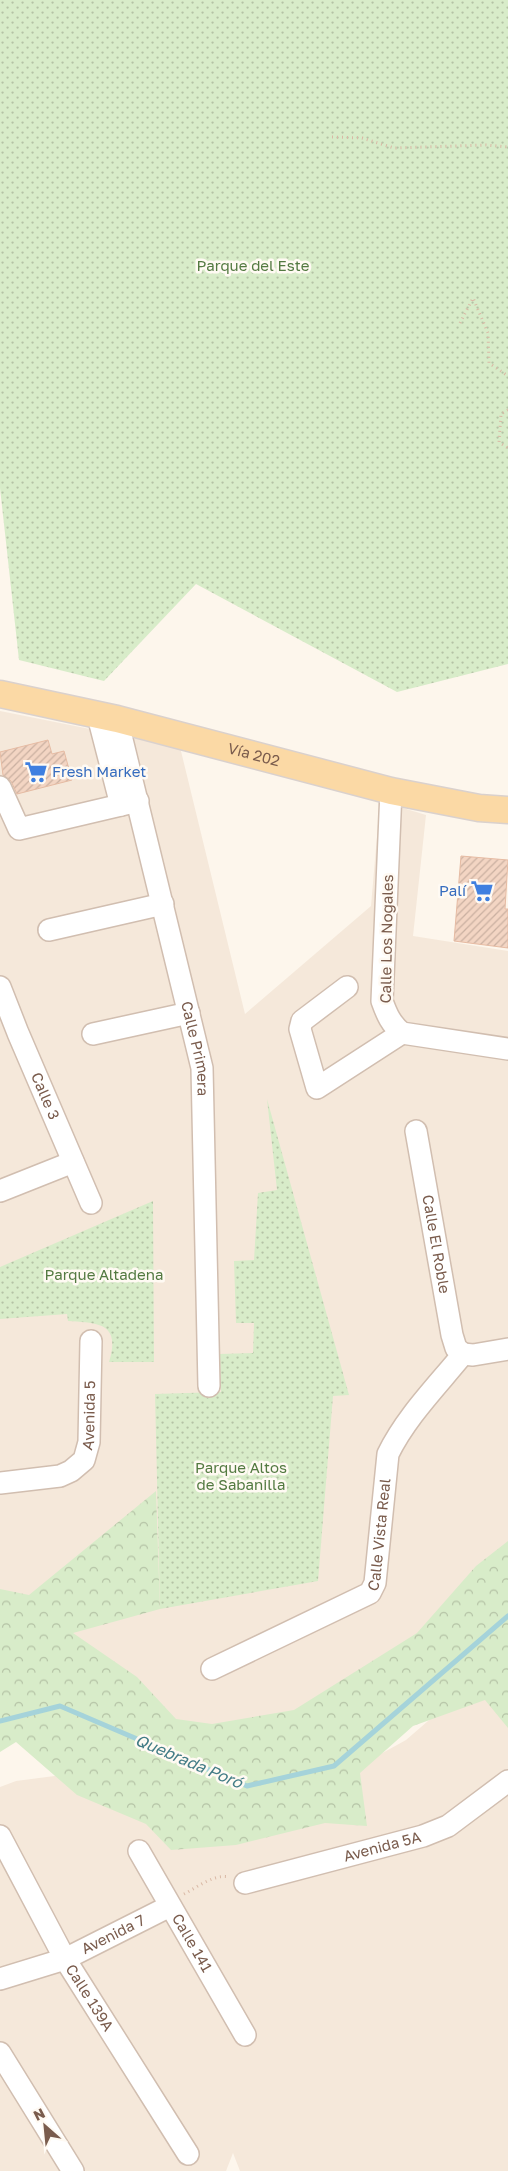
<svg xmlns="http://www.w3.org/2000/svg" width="508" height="2171" viewBox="0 0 508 2171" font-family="'Golos Text',sans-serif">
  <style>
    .residential { fill: #f5e8da }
    .forest { fill: url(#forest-crowns) }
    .park { fill: url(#park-dots) }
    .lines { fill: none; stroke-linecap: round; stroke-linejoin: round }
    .stream { stroke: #a5d3da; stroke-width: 5 }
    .building { fill: url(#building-hatch); stroke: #e6bba3 }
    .minor-casing { stroke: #d1beb0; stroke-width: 24 }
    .major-casing { stroke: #dad1cd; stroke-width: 29 }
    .path { stroke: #d9b8a5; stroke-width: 3; stroke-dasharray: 1 4; stroke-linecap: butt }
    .minor { stroke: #fff; stroke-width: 21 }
    .major { stroke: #fbd9a5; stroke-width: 26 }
    .labels { text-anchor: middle; stroke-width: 5; stroke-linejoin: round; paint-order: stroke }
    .park-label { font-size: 15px; fill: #537a41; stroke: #fffaf3 }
    .street-label { font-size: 15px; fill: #7a5c4d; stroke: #fffaf3 }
    .shop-label { font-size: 15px; fill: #366cbe; stroke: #fffaf3; text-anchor: start }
    .water-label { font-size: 16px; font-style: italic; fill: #437c86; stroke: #fffaf3 }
  </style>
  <defs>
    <pattern id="forest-crowns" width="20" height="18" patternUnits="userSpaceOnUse" patternTransform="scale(1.25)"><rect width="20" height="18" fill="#d8ecc9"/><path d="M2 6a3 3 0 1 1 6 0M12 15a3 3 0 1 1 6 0" fill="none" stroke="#b4c2a5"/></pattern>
    <pattern id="park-dots" width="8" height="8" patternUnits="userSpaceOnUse" patternTransform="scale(1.25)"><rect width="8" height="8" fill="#d8ecc9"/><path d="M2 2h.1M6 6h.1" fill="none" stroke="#b4c2a5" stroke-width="1.8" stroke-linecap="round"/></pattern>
    <pattern id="building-hatch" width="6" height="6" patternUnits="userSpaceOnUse" patternTransform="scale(1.25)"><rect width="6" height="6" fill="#f3d5c3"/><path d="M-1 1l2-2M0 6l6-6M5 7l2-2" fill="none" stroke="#cab0a1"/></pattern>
  </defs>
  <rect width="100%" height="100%" fill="#fdf6ec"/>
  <path class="residential" d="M0,711l180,36 65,267 126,-108 9,-105 46,14 -13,121 95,15v631l-264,170 -123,-42 -92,-115 -29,16z
    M508,1652v519h-268l-7,-18 -7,18h-226v-384l16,-6 77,-10 226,17 87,-48z"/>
  <path class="forest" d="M156,1491l4,118 -87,24 64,44 39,42 36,5 82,-14 123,-77 59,-67 32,-25v187l-23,-28 -72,26 -53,47 7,53 -42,-3 -89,22 -65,5 -25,-26 -69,-29 -61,-53 -16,10v-163l29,6z"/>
  <path class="park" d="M0,0h508v664l-111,28 -201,-108 -92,97 -85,-21 -19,-172z
    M267,1099l82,296 -16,1 -15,185 -158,28 -5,-215 66,-2 -1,-38 33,-1 1,-30h-18l-2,-62 20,-1 4,-67 19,-3z
    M153,1201l1,161h-45c12,-39 -10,-39 -41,-41l-1,-7 -67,5v-52z"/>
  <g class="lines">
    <path class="stream" d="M0,1721l60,-15 187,80 87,-20 174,-150"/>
  </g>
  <path class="building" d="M48,740l4,14 12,-3 8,29 -55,14 -6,-13 -8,-6 -3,-23z
    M461,856l47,4 -3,49h3v39l-54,-7z"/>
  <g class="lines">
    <defs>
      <g id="minor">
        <path d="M98,716l23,89"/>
        <path id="s1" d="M117,719l85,349 7,318"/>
        <path d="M0,787l19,42 119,-28"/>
        <path d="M391,791l-9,210c5,14 9,23 20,32l106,16"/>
        <path d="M49,930l114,-26"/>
        <path id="s2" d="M0,987l18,46 73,170"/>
        <path d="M347,987l-45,34 -2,8 17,59 85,-55"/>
        <path d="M93,1034l96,-21"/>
        <path id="s3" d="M416,1131l36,204 4,13 7,6"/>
        <path d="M0,1191l73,-29"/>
        <path d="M463,1354l10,1 35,-6"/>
        <path id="s4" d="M0,1483l60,-7 11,-5 13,-11 5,-18 2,-101"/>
        <path id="s5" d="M212,1669l158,-76 5,-10 13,-129c18,-37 49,-68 75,-100"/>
        <path id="s6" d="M0,1836l65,123 123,195"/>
        <path id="s7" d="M139,1851l106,184"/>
        <path id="s8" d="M245,1883l178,-47 25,-10 60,-45"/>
        <path id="s9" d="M0,1979l65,-20 105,-53"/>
        <path d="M0,2053l73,118"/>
      </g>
      <g id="major">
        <path id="s10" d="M0,694l117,25 274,72 88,17 29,2"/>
      </g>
    </defs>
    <use href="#minor" class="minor-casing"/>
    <use href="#major" class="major-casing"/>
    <path class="path" d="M332,137l30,1 32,10 92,-3 22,2
      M460,323l13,-25 15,35 1,30 19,13
      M508,410l-7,4 -2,28 9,6
      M184,1894c14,-7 29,-20 45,-17"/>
    <use href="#minor" class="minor"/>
    <use href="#major" class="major"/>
  </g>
  <defs>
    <symbol id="supermarket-bare" viewBox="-9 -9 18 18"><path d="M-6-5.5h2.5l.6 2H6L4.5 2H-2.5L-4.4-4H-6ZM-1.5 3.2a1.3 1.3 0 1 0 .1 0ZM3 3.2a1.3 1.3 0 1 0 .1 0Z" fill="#3f7fe0" stroke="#fffaf3" stroke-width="2.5" paint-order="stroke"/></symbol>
  </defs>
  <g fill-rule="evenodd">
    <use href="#supermarket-bare" x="20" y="756" width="32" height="32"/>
    <use href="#supermarket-bare" x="466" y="875" width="32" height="32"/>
  </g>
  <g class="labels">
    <g class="park-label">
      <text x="253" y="271">Parque del Este</text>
      <text x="104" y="1280">Parque Altadena</text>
      <text x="241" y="1473">Parque Altos<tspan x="241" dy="17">de Sabanilla</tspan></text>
    </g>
    <g class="street-label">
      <text dy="5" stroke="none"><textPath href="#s10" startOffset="261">Vía 202</textPath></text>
      <text transform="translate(387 939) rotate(-89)" y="5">Calle Los Nogales</text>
      <text dy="5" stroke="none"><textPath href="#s1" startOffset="339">Calle Primera</textPath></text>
      <text dy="5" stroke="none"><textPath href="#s2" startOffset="118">Calle 3</textPath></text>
      <text dy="5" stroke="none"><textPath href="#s3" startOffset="115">Calle El Roble</textPath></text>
      <text dy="5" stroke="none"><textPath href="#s4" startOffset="135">Avenida 5</textPath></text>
      <text dy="5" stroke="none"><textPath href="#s5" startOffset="235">Calle Vista Real</textPath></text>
      <text dy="5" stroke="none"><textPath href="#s8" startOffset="142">Avenida 5A</textPath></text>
      <text dy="5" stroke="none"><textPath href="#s9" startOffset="122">Avenida 7</textPath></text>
      <text dy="5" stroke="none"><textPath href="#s7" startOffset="106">Calle 141</textPath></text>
      <text dy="5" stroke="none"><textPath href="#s6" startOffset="185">Calle 139A</textPath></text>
    </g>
    <g class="shop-label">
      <text x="52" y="777">Fresh Market</text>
      <text x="466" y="896" text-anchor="end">Palí</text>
    </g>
    <g class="water-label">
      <text transform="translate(189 1761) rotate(23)" y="6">Quebrada Poró</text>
    </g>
  </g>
  <g transform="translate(45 2126) rotate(333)" stroke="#fffaf3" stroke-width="4" paint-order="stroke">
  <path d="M0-4L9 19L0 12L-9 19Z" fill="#7a5c4d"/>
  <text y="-8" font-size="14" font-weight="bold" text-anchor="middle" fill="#7a5c4d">N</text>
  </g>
</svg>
